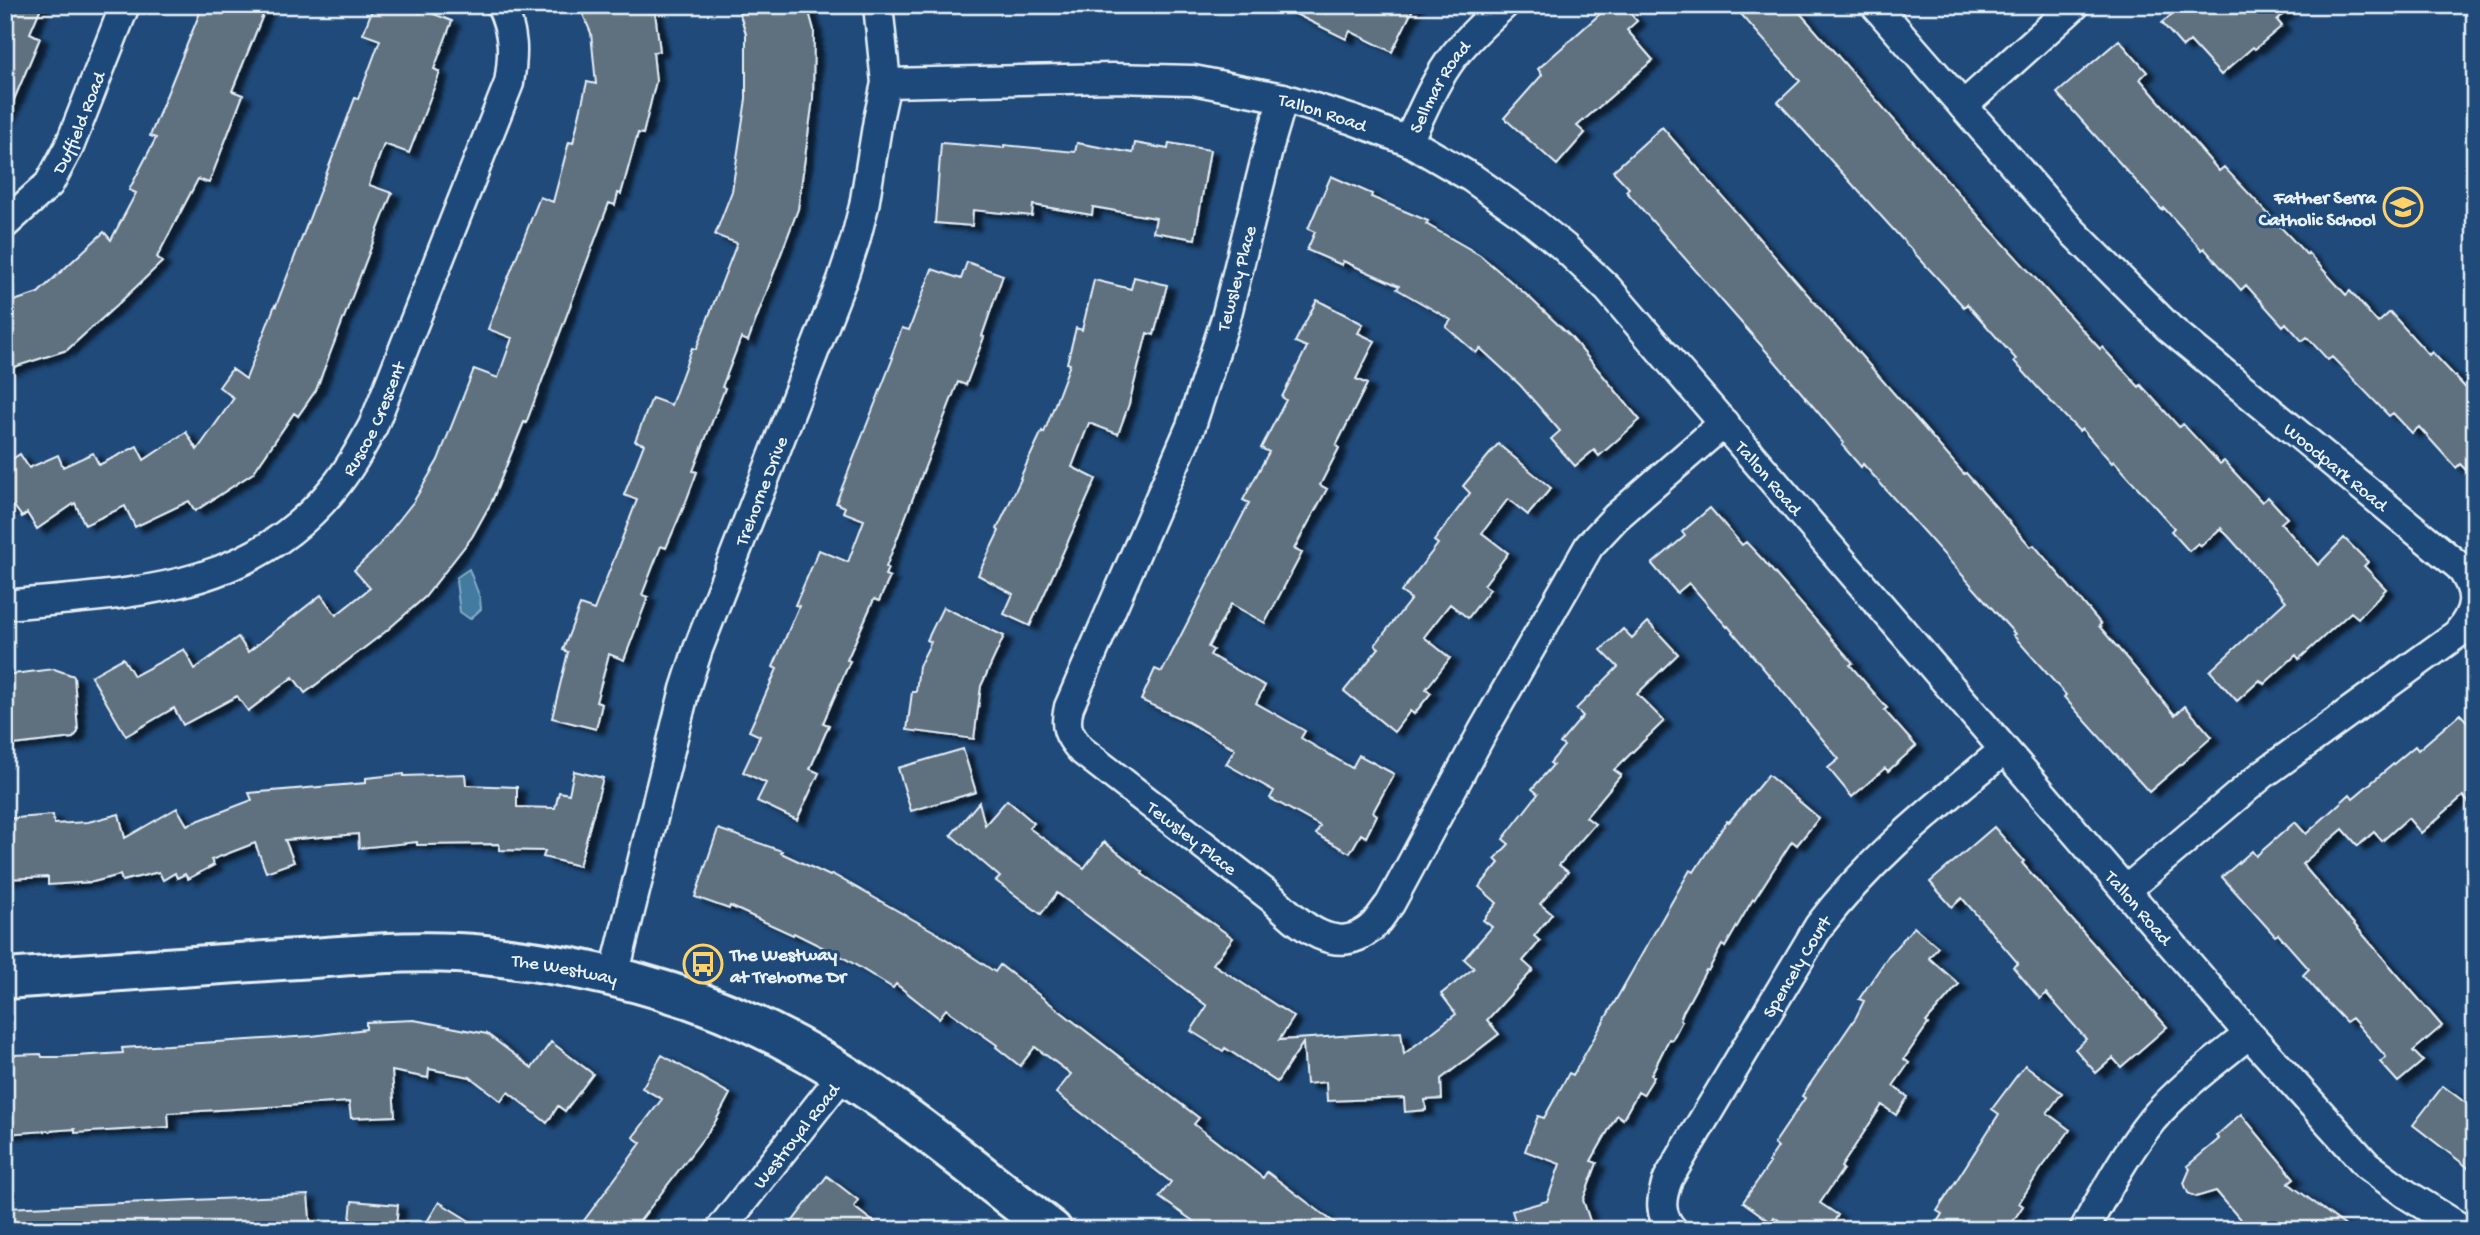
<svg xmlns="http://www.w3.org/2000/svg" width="2480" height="1235" viewBox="0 0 2480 1235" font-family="'Gochi Hand',sans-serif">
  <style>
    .water { fill: #437aa0; stroke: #85aac3; stroke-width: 2 }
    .building { fill: #5f6f7f; stroke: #e8f1f8; stroke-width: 2; filter: url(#shadow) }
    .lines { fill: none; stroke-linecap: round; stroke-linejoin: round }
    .street-casing { stroke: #e8f1f8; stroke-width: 33 }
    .secondary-casing { stroke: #e8f1f8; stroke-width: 44 }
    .street { stroke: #1f4a7a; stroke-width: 28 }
    .secondary { stroke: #1f4a7a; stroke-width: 38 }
    .labels { text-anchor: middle; stroke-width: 6; stroke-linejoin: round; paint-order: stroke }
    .street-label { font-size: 19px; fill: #e8f1f8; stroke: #1f4a7a }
    .poi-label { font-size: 19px; font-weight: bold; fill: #e8f1f8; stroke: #1f4a7a; text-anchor: end }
  </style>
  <defs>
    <filter id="shadow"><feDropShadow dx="8" dy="4.5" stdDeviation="2" flood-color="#0009"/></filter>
  </defs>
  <rect width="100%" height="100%" fill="#1f4a7a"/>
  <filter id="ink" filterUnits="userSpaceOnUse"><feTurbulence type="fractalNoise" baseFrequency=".0143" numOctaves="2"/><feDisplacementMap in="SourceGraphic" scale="14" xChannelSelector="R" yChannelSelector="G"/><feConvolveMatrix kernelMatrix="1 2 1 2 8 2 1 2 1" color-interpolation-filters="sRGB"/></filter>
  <g filter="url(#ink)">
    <path class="water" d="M469,569l11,29 1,11 -11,10 -10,-7 -4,-31 1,-4z"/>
    <path class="building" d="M5,5h37l-12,28 10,5 -35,83z
      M203,5h64l-35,86 11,4 -34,88 -11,-4 -41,78 5,5 -45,43 -50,45 -62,20v-66l33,-11 66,-61 7,8 25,-47 -7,-3 27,-52 -6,-2z
      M374,5h27l19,8 1,-4 31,12 -18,48 6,3 -31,81 -25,-9 -15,41 23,8 -76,197 -18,26 -4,-3 -41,60 -58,38 -6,-10 -54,26 -10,-21 -40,19 -10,-22 -38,26 -10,-16 -5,4 -8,-11 -9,6v-48l15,-10 9,14 29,-13 5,12 30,-14 6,12 38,-19 7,14 42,-28 11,18 37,-52 -15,-11 13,-18 14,10 29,-74 1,1 79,-208 3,1 22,-59 -17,-6z
      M579,5h75l6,46 -7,1 3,29 -13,53 -5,-1 -17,61 -3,-1 -3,12 -6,-2 -83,220 -2,-1 -32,79 -20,36 -47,60 -40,35 -80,61 -12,-16 -45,34 -11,-15 -54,29 -9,-17 -48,28 -35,-60 32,-18 11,18 50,-27 11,20 43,-32 10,15 73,-57 15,20 34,-27 -16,-18 22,-21 38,-48 24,-41 36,-91 24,9 14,-40 -24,-9 52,-132 13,5 16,-60 4,1 14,-61 9,2 -5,-51z
      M737,5h70l7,25 -1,69 -15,110 -50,132 -7,-3 -19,49 3,1 -32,83 4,1 -12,32 -19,44 -5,-2 -19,49 6,2 -24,63 -15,-6 -13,48 6,2 -6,25 -44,-11 16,-66 -5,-2 17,-45 14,5 43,-110 -13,-5 20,-51 -9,-3 17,-43 19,7 21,-57 4,1 41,-106 -22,-8 17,-44 14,-92v-65z
      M1277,5h138l-23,47 -42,-21 -4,8z
      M1610,5h13l14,16 -10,9 26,30 -76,66 8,7 -28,32 -53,-47 38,-43 -4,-6z
      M1733,5h60l190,216 117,128 2,-2 37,40 2,-2 38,42 4,-3 37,40 4,-3 38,41 6,-5 19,21 -6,5 37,42 26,-27 24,24 -4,4 22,23 -28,29 -7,-6 -52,47 -3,-4 -32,29 -4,-4 -23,21 -27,-30 76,-70 -65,-73 -20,18 -3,-3 -9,8 -18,-20 3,-3 -60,-67 -2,2 -30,-34 -3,2 -40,-42 -25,-28 2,-2 -49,-55 -3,3 -45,-49 -141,-156 22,-21z
      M2182,5h111l-16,15 5,6 -27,23 -2,-2 -32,28 -31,-34 -7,6 -21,-24z
      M2119,40l28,32 -7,7 79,92 5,-4 83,88 1,-2 38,42 4,-4 28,32 12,-11 39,43 3,-3 43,46v81l-15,-15 -4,4 -37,-41 -7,6 -19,-20 -4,3 -57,-59 -4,3 -21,-23 -5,4 -16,-18 -3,3 -37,-41 -5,5 -37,-42 -2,2 -38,-42 -2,2 -105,-117z
      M1662,127l302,347 2,-1 65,74 3,-2 67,79 -2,2 76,89 10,-9 27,31 -63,55 -85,-95 2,-2 -53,-60 2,-1 -152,-170 -2,3 -19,-22 2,-2 -71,-84 -147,-168 3,-3 -16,-17z
      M941,143l63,5v-3l71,7 2,-9 56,10 2,-10 33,6 1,-6 41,7 -15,89 -42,-7 3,-14 -63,-11 -1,8 -59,-10 -1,11 -59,-6 -1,16 -37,-3z
      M1331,176l41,18 -1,3 57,24 -2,3 54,31 50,43 40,38 70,84 -41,36 -5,-6 -19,16 -24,-27 9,-8 -40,-46 -40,-37 -4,5 -30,-26 5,-7 -54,-31 2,-3 -56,-25 -1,4 -35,-15 8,-18 -7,-3z
      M967,262l36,13 -21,61 2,1 -18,48 -8,-3 -72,185 2,1 -3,7 5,2 -11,24 -5,-2 -27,61 3,1 -27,62 6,2 -19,44 9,4 -22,47 -40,-19 9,-18 -23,-11 17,-36 -11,-5 28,-62 -4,-2 26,-61 -4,-1 24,-55 29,12 16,-42 -21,-8 2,-5 -9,-4 57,-145 -2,-1 11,-29 7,2 23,-61 29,10z
      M1134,277l33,8 -13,50 -7,-2 -18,71 -11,30 -29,-11 -17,44 24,12 -66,147 -26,-12 9,-20 -35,-19 21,-44 -2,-2 24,-50 -1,-1 22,-47 2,2 26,-69 -3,-1 9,-35 6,2 12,-50 37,9z
      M1317,300l46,24 -5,9 17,8 -19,38 11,5 -31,62 3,2 -19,37 7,4 -33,60 8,4 -37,70 -34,-19 -23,43 5,3 -3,5 55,31 -9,17 49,28 -4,7 51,30 7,-13 35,19 -21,38 4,3 -11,22 -5,-3 -11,19 -34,-19 4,-8 -50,-28 4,-7 -48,-27 9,-15 -47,-27 -47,-22 14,-31 7,3 87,-169 -6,-3 26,-48 -8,-4 25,-48 -4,-3 25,-50 -12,-5z
      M1498,444l53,44 -23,27 -20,-16 -26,34 26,20 -24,32 6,4 -22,29 -18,-14 -26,33 26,21 -24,31 5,4 -17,21 -4,-3 -16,21 -50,-41 35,-43 -4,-3 36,-46 -10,-7 37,-48 -4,-3 36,-48 -7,-7z
      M1710,508l32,37 4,-3 17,18 90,103 -3,2 37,43 -3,2 32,36 -28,25 -3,-3 -33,29 -24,-29 11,-9 -111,-133 -1,1 -38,-44 -12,10 -25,-29 33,-28 -3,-4z
      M943,607l61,29 -23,50 -7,53 -67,-9 5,-38h4l3,-26 12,-24 -4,-2z
      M1648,622l30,32 -41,40 27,27 -50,49 7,5 -35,42 9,7 -36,41 9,7 -28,32 12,10 -18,22 6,5 -17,20 10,9 -46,50 12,14 -58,45 1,20 -17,1 1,10 -21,2 -1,-14 -77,3 -1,-19 -20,2 -3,-41 -26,39 -52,-34 -2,3 -32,-20 16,-25 -150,-113 -16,21 -45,-33 4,-4 -49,-42 28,-33 6,23 22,-25 27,23 -5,5 55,40 20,-26 39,30 -1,2 91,64 -20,26 81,53 -15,23 122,-8 3,22 52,-40 -15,-20 33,-26 -10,-9 28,-32 -9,-7 14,-17 -18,-16 20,-24 -4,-4 14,-15 -6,-5 35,-45 -6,-5 21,-24 -3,-2 14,-17 -4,-3 23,-27 -7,-7 42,-42 -17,-17 22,-21 9,9z
      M54,669l20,7 4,56 -5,6 -68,8v-71z
      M2460,714l15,16v80l-12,-14 -42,37 -13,-15 -26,23 -8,-9 -16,14 -15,-17 -41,35 140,162 -29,25 10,10 -25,21 -18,-20 6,-5 -34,-39 -6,4 -22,-23 -21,-24 6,-6 -31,-35 -3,2 -53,-59 30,-26 4,5 39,-34 11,12 44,-40 3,4 62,-52 3,4z
      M963,749l13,43 -65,19 -13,-43z
      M574,771l29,7 -24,88 -36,-9 2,-6 -46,-1v-6l-82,1v-3l-58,6 -1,-14 -73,6 9,22 -28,10 -11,-29 -44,17 3,5 -26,14 -3,-5 -8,4 -2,-5 -12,7 -4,-8 -37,9 -2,-6 -27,7 -45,3v-8l-43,2v-60l48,-4 1,9 34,-2 31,-8 6,24 52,-30 10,17 65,-25 -3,-7 117,-10v-5l38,-4v2l61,-2 1,11 51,2v20l38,1 4,-16 10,2z
      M1768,775l51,43 -22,27 -5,-4 -38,59 -1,-1 -28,48 -3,-2 -14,26 -2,-1 -23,42 -3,8 2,1 -10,19 -3,-1 -18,36 3,2 -11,18 -5,-3 -15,27 -6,-4 -26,46 6,2 -14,37 10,30h-75l-6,-19 35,-10 13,-37 -35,-13 13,-35 6,2 25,-45 4,2 117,-205 4,2 33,-51 2,1z
      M1994,827l30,34 -2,2 145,164 -46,40 -8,-9 -17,15 -21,-24 11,-10 -40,-46 -6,6 -27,-32 5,-4 -56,-65 -10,9 -22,-25z
      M718,829l64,22 -1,2 49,23 2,-2 105,59 58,39 5,-7 199,153 -5,6 69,54 4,-6 77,58h-138l-47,-33 12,-15 -115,-89 15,-19 -36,-27 -15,19 -24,-19 1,-2 -51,-36 -7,9 -43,-34 -3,4 -49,-30 -50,-25 -1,2 -63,-29 -1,3 -34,-12z
      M1914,927l24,20 -9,11 30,26 -33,38 2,2 -24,35 5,4 -16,23 15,11 -12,18 -14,-10 -41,62 2,2 -23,34 18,12 -9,15h-36l-19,-13 -3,5 -28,-20 27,-39 -2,-1 10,-15 -4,-3 31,-46 -3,-2 54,-79 8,-16 -5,-2 30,-44z
      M414,1020l73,14 45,34 19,-26 42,32 -28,37 -7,-5 -11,17 -39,-31 -7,9 -31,-24 -41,-8 -1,9 -36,-7 3,45 -44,2 -2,-16 -181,11 1,14 -94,6v-4l-70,5v-62h8l-1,-17 29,-1 1,3h18l63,-4 -1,-5 190,-12 54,-7v-7z
      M662,1055l68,39 -16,30 -81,106h-56l64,-87 -8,-6 29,-38 -20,-11z
      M2025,1065l37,28 -15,20 23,17 -29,39 -22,34 4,3 -16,24h-75l10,-16 -5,-3 62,-97 -7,-5z
      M2443,1086l32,24v63l-62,-48z
      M2241,1114l53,64 -6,5 63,47h-102l-33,-39 -20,6 -8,-4 -4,-10 6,-14 -3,-3 32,-27 -3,-3z
      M827,1176l31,24 -4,7 30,23h-98z
      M308,1195l3,35h-306v-22z
      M352,1201l46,4 -2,25h-47z
      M439,1202l45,28h-62z"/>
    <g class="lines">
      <defs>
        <g id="street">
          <path id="s1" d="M1875,5l197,226 97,97 291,239c19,26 17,43 -3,67l-195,141 -136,115"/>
          <path id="s2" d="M886,83l226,-5 81,2 90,18 70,22 55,21 64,37 51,36 41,33 44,42 641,745 118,131 39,29 58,36"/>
          <path id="s3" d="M1283,98l-13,44 -44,176 -35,108 -122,281c-5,20 -1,28 12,43l192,149c27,26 64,60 100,27 6,-6 11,-15 17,-22l93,-173 106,-185 27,-29 108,-94"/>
          <path d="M1963,106l112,-101"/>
          <path id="s4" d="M1408,141c14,-28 26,-59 45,-84 15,-19 33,-36 51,-52"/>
          <path id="s5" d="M5,224l44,-40 20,-37 56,-142"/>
          <path id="s6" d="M5,605c122,-12 243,-11 328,-116 16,-19 28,-41 40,-63l136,-343c5,-31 5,-49 -8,-78"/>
          <path id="s7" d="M614,976l71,-287 13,-40 144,-369 13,-39 9,-35 14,-86 8,-37 -8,-78"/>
          <path id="s8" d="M720,1230l124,-157"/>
          <path id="s9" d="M1673,1230c-15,-16 -12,-32 -5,-51l151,-253c53,-70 118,-120 185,-176"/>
          <path d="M2084,1230c21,-38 41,-76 68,-110 27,-32 64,-59 97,-86"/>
        </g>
        <g id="secondary">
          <path id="s10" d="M5,979c92,-6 184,-13 276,-19 67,-4 136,-12 203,-5 107,11 216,38 312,91 92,50 173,120 256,184"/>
        </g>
      </defs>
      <use href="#street" class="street-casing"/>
      <use href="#secondary" class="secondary-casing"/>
      <use href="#street" class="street"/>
      <use href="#secondary" class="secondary"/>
    </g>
  </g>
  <defs>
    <symbol id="school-ring" viewBox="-11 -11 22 22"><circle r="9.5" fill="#1f4a7a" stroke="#ffd166" stroke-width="1.5"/><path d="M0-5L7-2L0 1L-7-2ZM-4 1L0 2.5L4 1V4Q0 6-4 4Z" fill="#ffd166"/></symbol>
    <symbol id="bus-ring" viewBox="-11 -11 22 22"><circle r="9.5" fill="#1f4a7a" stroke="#ffd166" stroke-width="1.5"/><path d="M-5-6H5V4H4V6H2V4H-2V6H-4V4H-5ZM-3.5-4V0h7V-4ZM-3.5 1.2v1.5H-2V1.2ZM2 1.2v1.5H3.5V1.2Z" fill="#ffd166"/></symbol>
  </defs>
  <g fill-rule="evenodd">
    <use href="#school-ring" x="2381" y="185" width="44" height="44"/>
    <use href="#bus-ring" x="681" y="942" width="44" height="44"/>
  </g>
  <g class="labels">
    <g class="street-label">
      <text dy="7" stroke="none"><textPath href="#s4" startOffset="63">Sellmar Road</textPath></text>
      <text dy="7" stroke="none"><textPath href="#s2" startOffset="441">Tallon Road</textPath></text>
      <text dy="7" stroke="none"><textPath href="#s5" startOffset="128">Duffield Road</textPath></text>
      <text transform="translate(1235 278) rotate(-75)" y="7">Tewsley Place</text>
      <text dy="7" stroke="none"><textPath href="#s6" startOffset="441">Ruscoe Crescent</textPath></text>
      <text dy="7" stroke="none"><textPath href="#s1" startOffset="654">Woodpark Road</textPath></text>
      <text dy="7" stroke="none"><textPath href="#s2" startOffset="1029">Tallon Road</textPath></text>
      <text dy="7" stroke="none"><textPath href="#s7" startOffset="508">Trehorne Drive</textPath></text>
      <text dy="7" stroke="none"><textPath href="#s3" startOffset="836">Tewsley Place</textPath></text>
      <text dy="7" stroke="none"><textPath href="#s2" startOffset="1596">Tallon Road</textPath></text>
      <text dy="7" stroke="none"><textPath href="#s9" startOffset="303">Spencely Court</textPath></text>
      <text dy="7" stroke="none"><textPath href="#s10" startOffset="562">The Westway</textPath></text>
      <text dy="7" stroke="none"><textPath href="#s8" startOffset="121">Westroyal Road</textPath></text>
    </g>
    <g class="poi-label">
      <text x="2376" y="203">Father Serra<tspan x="2376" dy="22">Catholic School</tspan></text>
      <text x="730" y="960" text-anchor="start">The Westway<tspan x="730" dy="22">at Trehorne Dr</tspan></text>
    </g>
  </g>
  <rect width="2480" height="1235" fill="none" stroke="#1f4a7a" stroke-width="28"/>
  <rect x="14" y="14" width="2452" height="1207" fill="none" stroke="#e8f1f8" stroke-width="2.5" filter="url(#ink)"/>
</svg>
